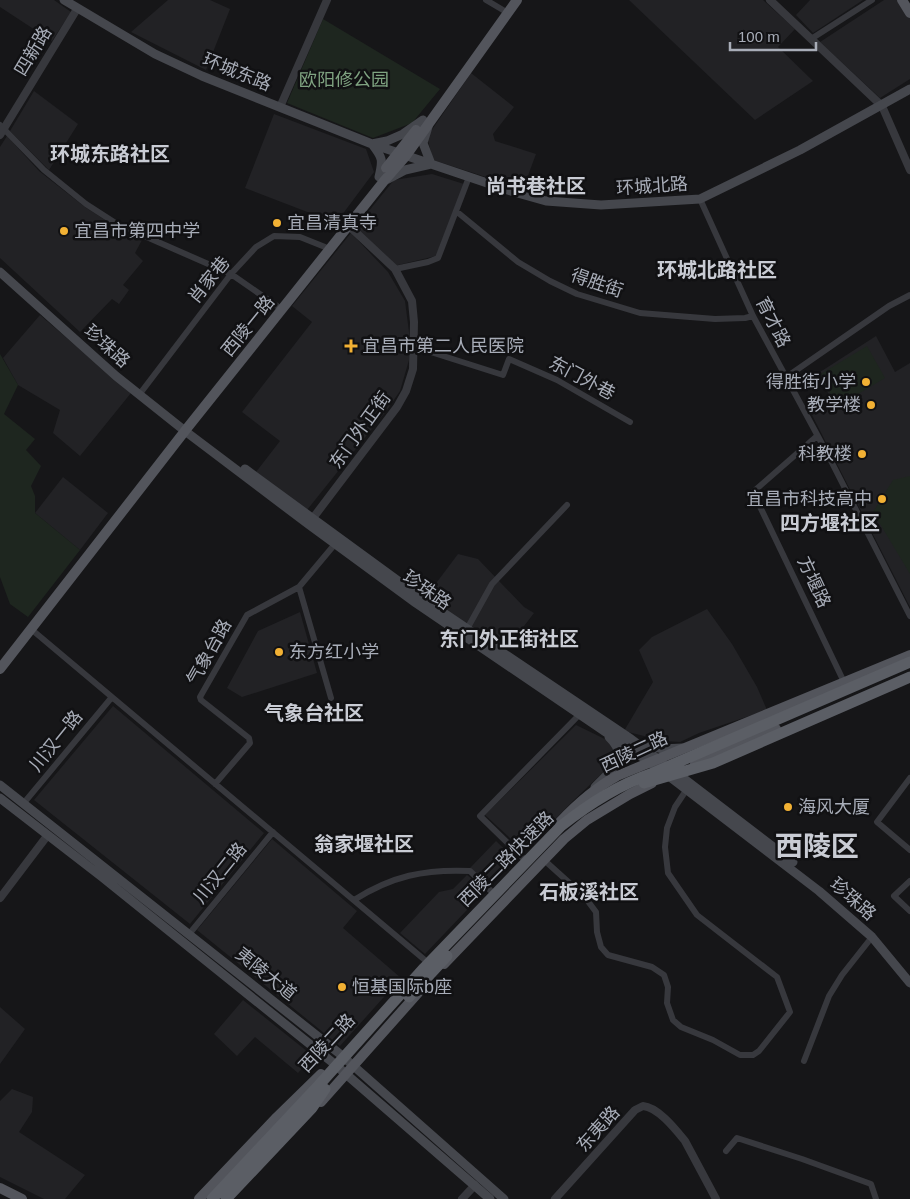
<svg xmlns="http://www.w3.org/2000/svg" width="910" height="1199" viewBox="0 0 910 1199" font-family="Arial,'Noto Sans SC',sans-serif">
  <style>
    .built { fill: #222225 }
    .green { fill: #1e261f }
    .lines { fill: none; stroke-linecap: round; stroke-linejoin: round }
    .minor { stroke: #37383d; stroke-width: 6 }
    .tertiary { stroke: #37383d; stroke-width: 8 }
    .secondary { stroke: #45474d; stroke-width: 9 }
    .primary { stroke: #53555c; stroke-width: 10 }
    .trunk { stroke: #5b5e65; stroke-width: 11 }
    .poi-dot { fill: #f2b134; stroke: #111113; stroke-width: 2 }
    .labels { text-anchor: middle; stroke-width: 5; stroke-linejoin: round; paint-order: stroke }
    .street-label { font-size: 18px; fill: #a8adb8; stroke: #111113 }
    .park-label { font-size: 18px; fill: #7fa381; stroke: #111113 }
    .poi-label { font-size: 18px; fill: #a8adb8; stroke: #111113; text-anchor: start }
    .quarter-label { font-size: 20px; font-weight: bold; fill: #c9ccd4; stroke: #111113 }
    .town-label { font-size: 28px; font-weight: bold; fill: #c9ccd4; stroke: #111113 }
  </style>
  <rect width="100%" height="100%" fill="#161618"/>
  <path class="built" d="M0,0h54l17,12 -19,29 -52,-34z
    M168,0h42l20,9 -24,61 -75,-38z
    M629,0h134l32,29 -17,18 35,34 -58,39z
    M810,0h53l-50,33 -17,-18z
    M884,0h15l11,18v61l-30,19 -60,-56z
    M471,73l43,34 -21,27 2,7 41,13 -13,35 -90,-29 -6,-23z
    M34,91l44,33 -29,46 -39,-39z
    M274,114l92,35 8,23 -38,51 -91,-35z
    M7,136l32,35 46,36 31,20 26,13 -7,13 8,8 -20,24 6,5 -10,14 -7,-5 -32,33 -80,-74v-111z
    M432,174l32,10 -28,72 -42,10 -39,-38 39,-48z
    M351,233l37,39 17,29 4,31v28l-9,31 -13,19 -80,100 -51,-38 24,-31 -38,-29 70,-90 -20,-16z
    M40,315l91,78 -51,63 -27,-23 7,-23 -42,-25 -15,-27z
    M876,336l19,36 15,-9v244l-98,-192 22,-12 -17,-29z
    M63,477l45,36 -28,37 -45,-37z
    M458,554l20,5 46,48 10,6 -29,38 -80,-53z
    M707,609l25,35 25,43 10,23 -68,23 -19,9 -16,-1 -40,-10 29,-49 -14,-32 13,-13z
    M300,612l17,61 -75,24 -15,-9 31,-57z
    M113,706l151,127 -74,91 -156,-124z
    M576,725l35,17 4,19 -42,40 -49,50 -39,-36z
    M272,839l85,72 -14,17 58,50 -61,68 -143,-116z
    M496,841l19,18 -26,27 -19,-18z
    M467,875l19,15 -61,64 -25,-21 39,-41 14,-3z
    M243,1000l70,56 -15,17 -43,-36 -18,19 -23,-22z
    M0,1007l25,22 -25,35z
    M12,1089l21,8 -1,15 -13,20 66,43 -20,24h-21l-44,-22v-76z"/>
  <path class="green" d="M323,19l117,70 -28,34 -39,15 -86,-35z
    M867,346l18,32 -47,28 -19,-31z
    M0,354l18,31 -14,29 31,25 -9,11 15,16 -10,20 4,10v17l45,37 -52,67 -18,-13 -10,-27z
    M910,476v98l-37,-62 20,-32z"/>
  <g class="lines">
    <path class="minor" d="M486,0l22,13
      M811,39l61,-39
      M0,125l44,45 42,34 31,20 114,50 46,32
      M700,199l53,117 74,137 83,163
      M456,211l62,51 32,19 27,13 63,19 75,6 30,-1 8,-2
      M395,269l33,-7 10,-4 31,-81
      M415,347l88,28 6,-16 48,21 73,42
      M785,378l104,-72 21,-11
      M142,391l89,-117 25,-27 18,-11 26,1 25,10
      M817,436l-64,56 91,190
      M299,587l32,111
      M31,629l395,332
      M467,629l25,-45 75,-79
      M910,778l-33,44 33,28
      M215,784l35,-41 -1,-5 -48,-38 -1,-3 47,-82 52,-28 36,-43
      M23,804l89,-107
      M524,859l-44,-43 100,-102
      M544,860l40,36 12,16 1,20 4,15 7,8 44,12 12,8 4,12 -1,16 6,17 8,7 32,13 27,15h13l6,-4 31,-39 -13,-35 -80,-62 -29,-42 -3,-26 2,-19 8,-21 12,-18
      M910,881l-16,15 16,15
      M354,900c38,-24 70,-31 116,-29l22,21
      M190,933l83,-101
      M804,1061l25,-65 13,-21 30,-38
      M726,1151l11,-13 65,21 69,25 5,15"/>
    <path class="tertiary" d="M770,0l112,106 28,64
      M280,107l47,-107
      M0,135l77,-126
      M313,518l84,-111 9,-16 7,-22 1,-47 -2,-21 -17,-32 -46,-43
      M0,898l47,-62
      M462,1199l13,-14
      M555,1199l80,-89 8,-4c15,1 33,24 42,35l31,58"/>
    <path class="secondary" d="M64,0l91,54 47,22 170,68 142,48 32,9 55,4 99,-6 100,-49 110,-61
      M379,177c4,-17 4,-19 -7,-33l15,-3 16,-7 20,-14
      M388,179l17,-9 26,-6 -8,-21 5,-16
      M0,272l116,104 69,55 123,93 108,79 238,162
      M245,469l175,128 211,142 31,23
      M643,744l19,5 20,-1
      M674,771l119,91
      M666,774l153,117 53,46 38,46
      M0,785l340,269 164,145
      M595,787c15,-16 36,-29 14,-50
      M0,798l102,79 230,185 158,137"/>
    <path class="primary" d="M902,0l8,13
      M386,168l30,-38
      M0,669l188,-242 196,-246 21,-24 112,-157
      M695,764l81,-35
      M560,822c17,-18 35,-34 57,-46l293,-121
      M444,964l120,-125 23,-19 43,-26 22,-11
      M321,1102l97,-109
      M0,1188l22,11
      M199,1199l78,-82 44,-43"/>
    <path class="trunk" d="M644,783l69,-20 197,-86
      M409,997l38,-41
      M212,1199l107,-114 105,-117 137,-142c29,-23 57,-41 92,-53l257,-111
      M226,1199l86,-91 13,-19"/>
  </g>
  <g class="poi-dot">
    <circle cx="277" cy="223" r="5"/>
    <circle cx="64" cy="231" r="5"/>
    <path d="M348.5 338.5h5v5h5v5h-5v5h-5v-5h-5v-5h5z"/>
    <circle cx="866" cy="382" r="5"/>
    <circle cx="871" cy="405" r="5"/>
    <circle cx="862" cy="454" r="5"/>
    <circle cx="882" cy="499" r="5"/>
    <circle cx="279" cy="652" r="5"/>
    <circle cx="788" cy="807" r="5"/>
    <circle cx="342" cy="987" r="5"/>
  </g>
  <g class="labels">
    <g class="street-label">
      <text transform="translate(33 51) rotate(-59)" y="6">四新路</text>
      <text transform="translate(237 72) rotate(22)" y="6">环城东路</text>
      <text transform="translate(652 186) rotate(-4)" y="6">环城北路</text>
      <text transform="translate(209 280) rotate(-51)" y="6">肖家巷</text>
      <text transform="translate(597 283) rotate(19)" y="6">得胜街</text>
      <text transform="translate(773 322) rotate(63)" y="6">育才路</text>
      <text transform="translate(248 326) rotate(-51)" y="6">西陵一路</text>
      <text transform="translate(107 346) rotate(42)" y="6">珍珠路</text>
      <text transform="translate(582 378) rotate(28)" y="6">东门外巷</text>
      <text transform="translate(360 430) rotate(-54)" y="6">东门外正街</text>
      <text transform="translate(814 582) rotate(65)" y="6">方堰路</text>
      <text transform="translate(427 590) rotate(35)" y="6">珍珠路</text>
      <text transform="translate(209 652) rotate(-61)" y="6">气象台路</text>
      <text transform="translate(56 741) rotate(-51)" y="6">川汉一路</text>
      <text transform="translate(634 752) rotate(-25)" y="6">西陵二路</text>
      <text transform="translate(506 859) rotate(-45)" y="6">西陵二路快速路</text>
      <text transform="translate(220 873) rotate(-51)" y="6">川汉二路</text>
      <text transform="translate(853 899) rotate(41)" y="6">珍珠路</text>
      <text transform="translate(266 974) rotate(39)" y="6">夷陵大道</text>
      <text transform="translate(327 1043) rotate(-47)" y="6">西陵二路</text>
      <text transform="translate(598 1129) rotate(-48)" y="6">东夷路</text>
    </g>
    <g class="park-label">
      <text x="344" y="86">欧阳修公园</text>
    </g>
    <g class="poi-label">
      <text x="287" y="229">宜昌清真寺</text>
      <text x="74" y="237">宜昌市第四中学</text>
      <text x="362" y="352">宜昌市第二人民医院</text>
      <text x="856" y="388" text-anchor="end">得胜街小学</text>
      <text x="861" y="411" text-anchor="end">教学楼</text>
      <text x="852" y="460" text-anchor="end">科教楼</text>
      <text x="872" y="505" text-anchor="end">宜昌市科技高中</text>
      <text x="289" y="658">东方红小学</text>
      <text x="798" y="813">海风大厦</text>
      <text x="352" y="993">恒基国际b座</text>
    </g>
    <g class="quarter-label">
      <text x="110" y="161">环城东路社区</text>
      <text x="536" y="193">尚书巷社区</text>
      <text x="717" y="277">环城北路社区</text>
      <text x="830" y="530">四方堰社区</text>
      <text x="509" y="646">东门外正街社区</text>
      <text x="314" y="720">气象台社区</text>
      <text x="364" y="851">翁家堰社区</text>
      <text x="589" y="899">石板溪社区</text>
    </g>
    <g class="town-label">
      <text x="817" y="856">西陵区</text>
    </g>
  </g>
  <path d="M730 42v8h86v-8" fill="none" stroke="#a8adb8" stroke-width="2.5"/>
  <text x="738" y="42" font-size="15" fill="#a8adb8" stroke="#111113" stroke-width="4" paint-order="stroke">100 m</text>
</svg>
